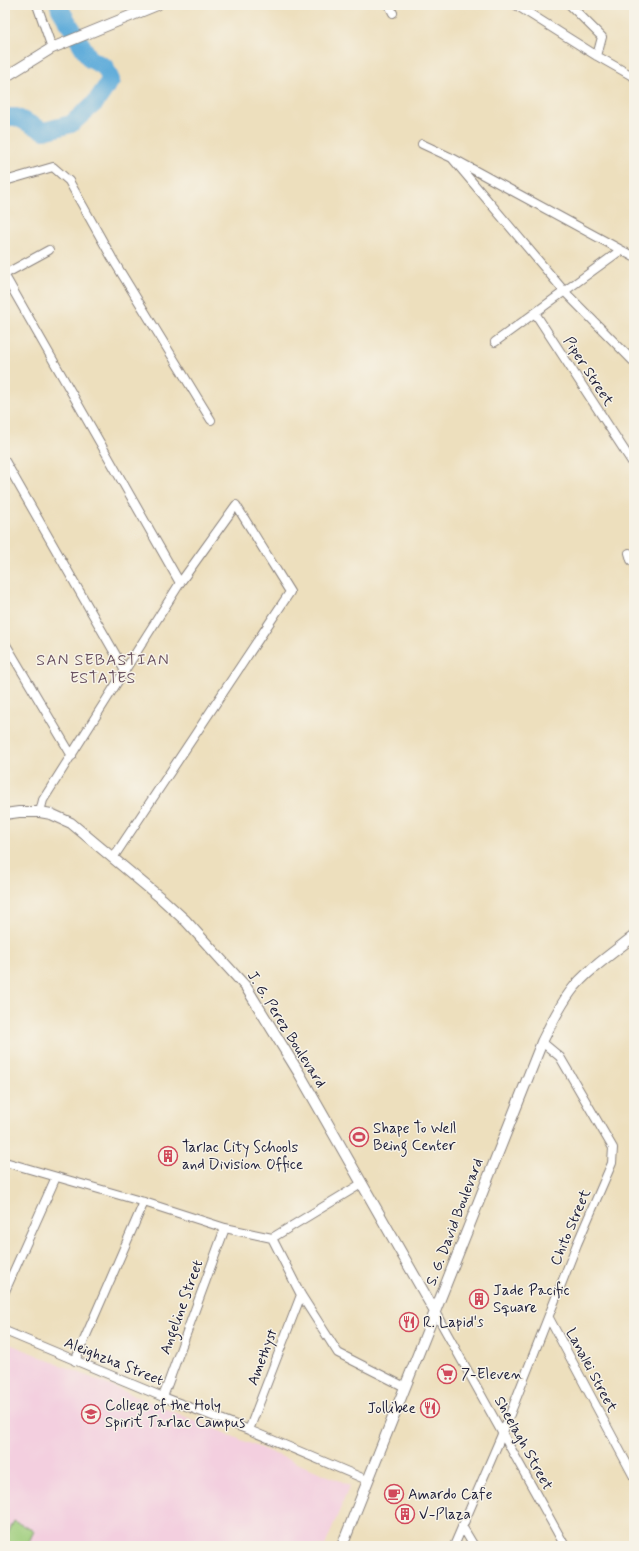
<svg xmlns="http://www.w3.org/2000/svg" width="639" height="1551" viewBox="0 0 639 1551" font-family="Mynerve,sans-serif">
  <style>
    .built { fill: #f3cfdf }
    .green { fill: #9ecd7b; stroke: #60785b }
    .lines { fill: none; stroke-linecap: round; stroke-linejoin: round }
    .river { stroke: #62adda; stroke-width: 18 }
    .minor-casing { stroke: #88807c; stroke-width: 10 }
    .tertiary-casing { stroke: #88807c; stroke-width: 12 }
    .minor { stroke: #fff; stroke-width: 8 }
    .tertiary { stroke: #fff; stroke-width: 10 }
    .labels { text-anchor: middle; stroke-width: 3; stroke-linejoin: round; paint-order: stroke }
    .street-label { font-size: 15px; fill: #22223b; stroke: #f7f3e8 }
    .poi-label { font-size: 15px; fill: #22223b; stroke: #f7f3e8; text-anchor: start }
    .neighbourhood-label { font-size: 16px; letter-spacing: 1px; fill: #6a5261; stroke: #f7f3e8 }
  </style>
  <rect width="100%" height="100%" fill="#f7f3e8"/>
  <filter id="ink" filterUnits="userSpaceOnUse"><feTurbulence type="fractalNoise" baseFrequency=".025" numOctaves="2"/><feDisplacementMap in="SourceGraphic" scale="8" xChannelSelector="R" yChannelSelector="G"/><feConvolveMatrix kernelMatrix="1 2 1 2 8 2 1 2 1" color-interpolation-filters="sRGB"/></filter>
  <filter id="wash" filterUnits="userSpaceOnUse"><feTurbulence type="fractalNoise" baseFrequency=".012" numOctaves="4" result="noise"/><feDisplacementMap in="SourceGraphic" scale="16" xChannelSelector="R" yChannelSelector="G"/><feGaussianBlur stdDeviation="0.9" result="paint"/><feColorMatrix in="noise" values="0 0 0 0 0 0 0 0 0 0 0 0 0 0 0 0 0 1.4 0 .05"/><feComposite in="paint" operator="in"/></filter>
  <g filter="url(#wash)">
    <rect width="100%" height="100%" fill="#eddfbd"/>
    <path class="built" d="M5,1342l345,143 -25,61h-320z"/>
    <path class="green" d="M14,1521l20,10 -7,15h-22v-6z"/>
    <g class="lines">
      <path class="river" d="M5,117h11l28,14 27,-7 24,-21 16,-23 -6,-13 -15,-8 -30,-50 -1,-4"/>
    </g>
  </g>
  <g filter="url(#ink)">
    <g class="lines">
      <defs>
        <path id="minor" d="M37,5l15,43
          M389,5l4,8
          M516,5l81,51 37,21
          M570,5l32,32 -5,19
          M422,144l30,14 182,99
          M452,158l112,133 70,71
          M5,181l48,-14 16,14 43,77 99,162
          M5,274l44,-24
          M5,276l175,307
          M535,313l99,152
          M495,342l126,-92
          M5,461l120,210
          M629,553l2,7 3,3
          M5,643l67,113
          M40,812l3,-12 137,-217 56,-78 54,87 -177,266
          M5,1162l139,40 81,26 47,10 29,57 37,58 67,34
          M272,1238l89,-54
          M5,1291l51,-114
          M435,1312l130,234
          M549,1318l85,159
          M5,1331l158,66 86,33 118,50
          M75,1361l69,-159
          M163,1397l62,-169
          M249,1430l52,-135
          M462,1526l12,20
          M454,1546l49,-114 74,-188 35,-81 1,-15 -53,-91 -18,-15"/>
        <path id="tertiary" d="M5,77l47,-29 105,-43
          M5,814l14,-2h21l11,2 20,9 91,76 24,22 60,66 53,86 136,239
          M342,1546l200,-504c9,-18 17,-35 29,-51 14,-19 44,-40 63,-55"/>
      </defs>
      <use href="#minor" class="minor-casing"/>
      <use href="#tertiary" class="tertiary-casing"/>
      <use href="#minor" class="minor"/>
      <use href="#tertiary" class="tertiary"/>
    </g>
  </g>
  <defs>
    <symbol id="stadium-ring" viewBox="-11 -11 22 22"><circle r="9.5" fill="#f7f3e8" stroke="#d1495b" stroke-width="1.5"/><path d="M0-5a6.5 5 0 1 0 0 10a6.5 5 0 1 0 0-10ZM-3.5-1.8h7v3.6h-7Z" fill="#d1495b"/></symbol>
    <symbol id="building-ring" viewBox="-11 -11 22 22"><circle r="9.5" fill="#f7f3e8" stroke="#d1495b" stroke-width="1.5"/><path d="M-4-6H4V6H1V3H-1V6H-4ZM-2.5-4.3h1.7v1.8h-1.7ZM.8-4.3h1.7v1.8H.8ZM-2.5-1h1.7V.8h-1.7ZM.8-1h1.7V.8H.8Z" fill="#d1495b"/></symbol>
    <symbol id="restaurant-ring" viewBox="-11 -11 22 22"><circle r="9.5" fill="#f7f3e8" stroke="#d1495b" stroke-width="1.5"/><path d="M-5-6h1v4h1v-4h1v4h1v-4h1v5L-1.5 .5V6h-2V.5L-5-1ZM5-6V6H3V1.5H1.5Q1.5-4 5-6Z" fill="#d1495b"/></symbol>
    <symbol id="supermarket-ring" viewBox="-11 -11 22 22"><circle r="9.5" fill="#f7f3e8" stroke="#d1495b" stroke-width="1.5"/><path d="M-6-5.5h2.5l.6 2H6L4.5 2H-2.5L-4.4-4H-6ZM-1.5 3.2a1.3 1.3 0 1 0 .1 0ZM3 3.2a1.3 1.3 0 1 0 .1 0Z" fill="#d1495b"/></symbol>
    <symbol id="university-ring" viewBox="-11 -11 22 22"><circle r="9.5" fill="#f7f3e8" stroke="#d1495b" stroke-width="1.5"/><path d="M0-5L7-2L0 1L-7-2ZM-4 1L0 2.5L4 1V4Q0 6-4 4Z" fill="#d1495b"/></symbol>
    <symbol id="cafe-ring" viewBox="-11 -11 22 22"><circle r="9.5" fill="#f7f3e8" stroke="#d1495b" stroke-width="1.5"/><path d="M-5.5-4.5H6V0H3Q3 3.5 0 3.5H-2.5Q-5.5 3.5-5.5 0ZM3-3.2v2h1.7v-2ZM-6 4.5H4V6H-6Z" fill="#d1495b"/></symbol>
  </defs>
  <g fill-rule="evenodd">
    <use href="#stadium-ring" x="348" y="1126" width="22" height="22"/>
    <use href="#building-ring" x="157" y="1145" width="22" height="22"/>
    <use href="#building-ring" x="468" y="1288" width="22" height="22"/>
    <use href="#restaurant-ring" x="398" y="1311" width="22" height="22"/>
    <use href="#supermarket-ring" x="436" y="1363" width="22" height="22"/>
    <use href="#restaurant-ring" x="419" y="1397" width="22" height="22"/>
    <use href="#university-ring" x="80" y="1403" width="22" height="22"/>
    <use href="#cafe-ring" x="383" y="1483" width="22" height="22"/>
    <use href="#building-ring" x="394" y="1503" width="22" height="22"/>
  </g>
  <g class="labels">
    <g class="street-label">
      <text transform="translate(589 371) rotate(57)" y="5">Piper Street</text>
      <text transform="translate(287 1029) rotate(58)" y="5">J. G. Perez Boulevard</text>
      <text transform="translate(454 1222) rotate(-69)" y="5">S. G. David Boulevard</text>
      <text transform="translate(570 1227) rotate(-67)" y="5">Chito Street</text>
      <text transform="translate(181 1307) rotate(-70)" y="5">Angeline Street</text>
      <text transform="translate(262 1357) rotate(-69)" y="5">Amethyst</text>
      <text transform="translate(114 1361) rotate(22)" y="5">Aleighzha Street</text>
      <text transform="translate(592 1370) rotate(62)" y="5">Lanalei Street</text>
      <text transform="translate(524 1443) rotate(61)" y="5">Sheelagh Street</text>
    </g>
    <g class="poi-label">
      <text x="373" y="1133">Shape To Well<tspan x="373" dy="17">Being Center</tspan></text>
      <text x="182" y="1152">Tarlac City Schools<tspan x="182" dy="17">and Division Office</tspan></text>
      <text x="493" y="1295">Jade Pacific<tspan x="493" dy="17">Square</tspan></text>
      <text x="423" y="1327">R. Lapid's</text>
      <text x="461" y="1379">7-Eleven</text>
      <text x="105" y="1410">College of the Holy<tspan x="105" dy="17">Spirit Tarlac Campus</tspan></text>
      <text x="416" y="1413" text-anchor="end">Jollibee</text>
      <text x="408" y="1499">Amardo Cafe</text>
      <text x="419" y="1519">V-Plaza</text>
    </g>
    <g class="neighbourhood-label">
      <text x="103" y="665">SAN SEBASTIAN<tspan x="103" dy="18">ESTATES</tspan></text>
    </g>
  </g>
  <rect width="639" height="1551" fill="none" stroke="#f7f3e8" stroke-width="20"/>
</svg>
